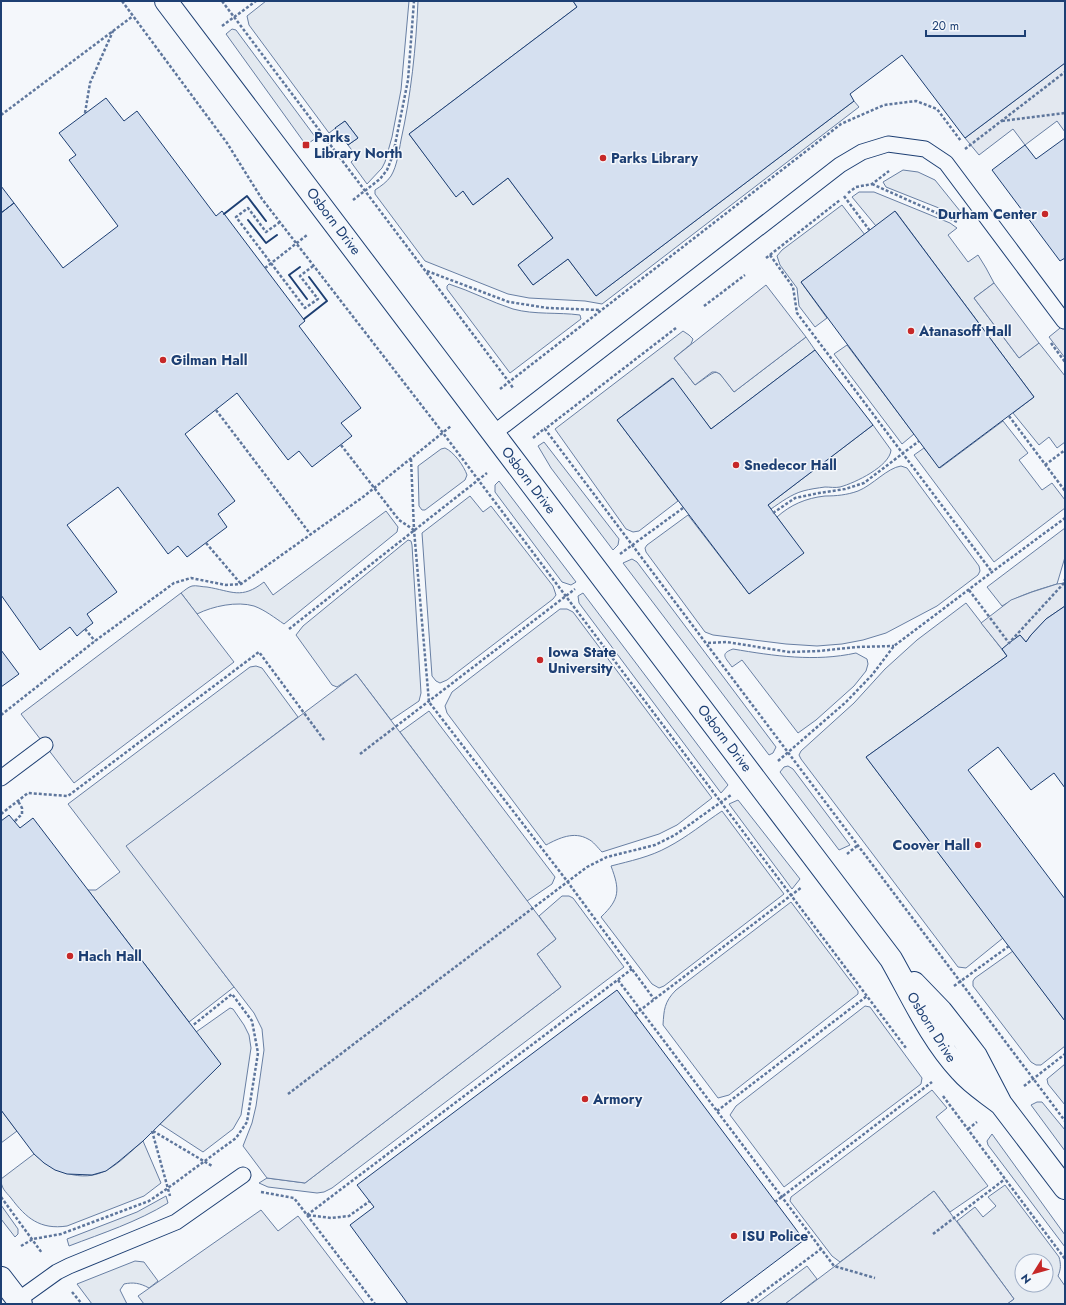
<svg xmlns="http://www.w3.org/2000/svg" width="1066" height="1305" viewBox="0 0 1066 1305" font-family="Jost,sans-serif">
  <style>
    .green { fill: #e3e9f0; stroke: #687fa3; fill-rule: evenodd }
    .parking { fill: #e3e8f0; stroke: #687fa3 }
    .building { fill: #d5e0f0; stroke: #1d3f73 }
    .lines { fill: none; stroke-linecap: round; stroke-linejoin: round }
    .lane-casing { stroke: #1d3f73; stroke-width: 17 }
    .street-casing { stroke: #1d3f73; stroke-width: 24 }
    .secondary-casing { stroke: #1d3f73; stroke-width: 24 }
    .path { stroke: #5e769c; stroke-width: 2.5; stroke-dasharray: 3 2; stroke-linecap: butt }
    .lane { stroke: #f4f7fb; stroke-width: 15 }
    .street { stroke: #f4f7fb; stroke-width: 22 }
    .secondary { stroke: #f4f7fb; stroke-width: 22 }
    .wall { stroke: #1d3f73; stroke-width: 2 }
    .poi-dot { fill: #c62828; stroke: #f4f7fb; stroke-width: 1.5 }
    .labels { text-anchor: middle; stroke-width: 3; stroke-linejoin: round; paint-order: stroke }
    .poi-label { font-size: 14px; font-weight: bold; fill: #1d3f73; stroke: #f4f7fb; text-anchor: start }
    .street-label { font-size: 14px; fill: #1d3f73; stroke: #f4f7fb }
  </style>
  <rect width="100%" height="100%" fill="#f4f7fb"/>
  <path class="green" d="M266,1h143l-8,89 -9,47 -7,25 -3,6 -15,16 -16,-22 6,-5 -9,-12 10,-7 -13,-17 -16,12 -80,-108 -2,-9z
    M418,1h155l4,6 -168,127 47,62 7,-5 10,14 35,-27 45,60 -35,27 15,20 35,-26 28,37 258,-195 5,6 -257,197 -17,-3 -56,-3 -21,-4 -83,-33 -50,-67v-4c6,-4 12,-8 16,-14 6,-10 8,-25 10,-36 10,-45 15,-92 17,-139z
    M232,29l4,1 80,108 -10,7 -80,-111z
    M903,170l15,2 17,8 25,31 -6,3 -68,-27 -3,-5z
    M859,192h15l76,31 7,5 -9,7 20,27 10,-7 8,13 8,15 -20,15 45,60 20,-15 26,33v66l-8,6 -8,-11 -10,8 -26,-32 21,-16 -138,-185 -20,14 -24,-29z
    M842,205l23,30 -64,47 26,36 -12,9 -16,-21 -2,-18 -17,-23 -3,-9 5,-6z
    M449,284c22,7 42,18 64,25 22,6 45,3 67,6l1,4 -71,54 -63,-84v-3z
    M683,331l6,4 4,4 -2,5 -17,14 21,27c25,-16 19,-20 39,7l72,-55 9,13 -104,79 -39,-51 -55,42 61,81 -39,30 -6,1 -7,-3 -71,-100z
    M847,345l67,89 -12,10 -68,-90z
    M1003,421l25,32 -9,7 23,30 10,-7 13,17v8l-71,54 -80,-107 10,-7 16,20z
    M873,425l18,25c-1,16 -36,33 -51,37 -5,1 -10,0 -15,0 -7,1 -15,2 -22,4 -11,3 -22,11 -32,18l-3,-4z
    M544,442l75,97 -1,6 -5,5 -62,-82 -13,-22z
    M445,448c9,4 19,18 22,27l-2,5 -40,30h-3l-3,-4 -1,-40 23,-17z
    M901,466l6,2 72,98 1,5 -2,4 -41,31 -51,27 -23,7 -21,4 -25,2 -31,-2 -73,-9 -8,-3 -59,-80 -1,-4 2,-3 41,-30 61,79 54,-41 -26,-36c13,-12 29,-19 48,-21 11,0 22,-1 33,-5 15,-6 29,-23 43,-25z
    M499,481l77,101 -5,3 -9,-3 -67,-90v-7z
    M470,496l13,16 8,-6 62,80 3,9 -3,4 -106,81 -7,3 -4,-2 -4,-5 -10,-143z
    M386,511l12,16 -1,5 -113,92c-9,-6 -19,-14 -30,-18 -17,-5 -41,0 -57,8l-16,-21c3,-2 7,-6 11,-7 4,-1 10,1 15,1 25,4 34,13 57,-5l9,13z
    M1065,528v29l-8,27c-20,6 -38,11 -55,22l-15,-19z
    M408,540l3,1 1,4 9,148 -2,8 -28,19 -35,-46 -19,13 -5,-2 -36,-50 7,-9z
    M632,559l5,3 139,185 -3,6 -4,2 -146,-192z
    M583,593l145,192 -7,8 -142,-190 -1,-7z
    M966,603l41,53 -141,101 137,181 -37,30 -8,-1 -157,-208 -2,-4 2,-4 53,-48 31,-34 32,-29z
    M560,609h7l6,3 139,186 -35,27 -18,9 -57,18c-4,-4 -9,-11 -14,-13 -14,-8 -29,-1 -42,6l-99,-132 -2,-7 7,-14z
    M733,649c41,7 82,13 123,4l11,6 1,5 -2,7 -12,15 -38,34 -18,13 -56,-73 -10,7c-6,-9 -13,-13 1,-18z
    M256,666l6,2 36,49 -171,129 107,141 -45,35 -101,-132h8l24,-18 -52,-68 182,-137z
    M429,711l126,166 -3,7 -25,17 -127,-169z
    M788,766l5,3 57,76 -11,5 -59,-78 4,-5z
    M738,800l62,79 -8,10 -63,-85z
    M722,811l62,83 -120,92 -5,2 -7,-4 -51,-67c19,-18 19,-27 10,-51 19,-5 39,-9 57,-19 19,-10 36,-24 54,-36z
    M562,896h7l4,2 51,69 -292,221 -8,4 -7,1 -49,-6 -9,-4 8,-5 38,5 256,-196 -24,-33 19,-15 -17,-23z
    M791,902l67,89v3l-129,101 -11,3 -55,-73c1,-15 1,-23 13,-35z
    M1013,951l52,70v25l-24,19h-5l-5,-3 -58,-76v-5l2,-3z
    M865,1006l5,1 52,71 -1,6 -137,103 -54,-72 6,-9z
    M230,1008l3,1 11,16 5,10 2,13 -10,67 -8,14 -30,23 -43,-28 36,-92z
    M1065,1064v41l-17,-21 -1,-5z
    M932,1090l15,18 -11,9 52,69 -38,26 -16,-21 -94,71 -8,-6 -42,-55 1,-4z
    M1037,1102h5l23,28v21l-34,-46z
    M1,1110l16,21 -16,12z
    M992,1134l73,101v12l-77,-102 -1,-4z
    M143,1141l18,42 -17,13 -77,30c-27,4 -41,-8 -56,-28 -6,-7 -10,-10 -10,-19l33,-25c20,17 47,30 73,16 13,-7 24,-19 36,-29z
    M1005,1185l54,72c2,7 2,12 -1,19l7,10v18h-58l7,-5 -57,-78 18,-14 8,10 13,-11 -8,-9zM1022,1261h24v24h-24z
    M166,1196l2,7c-31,19 -65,30 -99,43l-2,-7 70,-27z
    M1,1205l17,24v5l-3,3 -14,-18z
    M135,1261l9,1 14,19 -9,7c-9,-5 -16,-6 -25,-4l-4,6 7,14h-35l-15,-20z
    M807,1266l10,13 -32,25h-29z"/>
  <path class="parking" d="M1065,63v69l-8,-11 -32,24 -12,-16 -34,26 -14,-17z
    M994,283l45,60 -20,15 -45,-60z
    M766,285l40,52 -72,55 -14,-18 -4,-2h-4l-17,13 -21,-27z
    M1065,324v34l-16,-21z
    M1065,583v23l-19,13 -15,16 -5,7 -6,-7 -18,14 -21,-26 30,-23 21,-8 25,-8z
    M181,593l53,69 -160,121 -53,-69z
    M356,674l200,265 -19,15 24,33 -256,196 -38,-5 -24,-32 9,-23 4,-17 8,-56 -2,-21 -8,-16 -128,-167z
    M934,1191l80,108 -7,5h-222z
    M261,1210l17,21 20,-15 67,88h-221l-6,-8z"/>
  <path class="building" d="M573,1h492v62l-100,75 -63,-83 -52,39 4,7 -258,195 -28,-37 -35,26 -15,-20 35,-27 -45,-60 -35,27 -10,-14 -7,6 -47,-63 168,-127z
    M106,98l18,23 13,-10 79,105 6,-5 83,110 -6,5 62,82 -20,15 11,13 -40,31 -13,-16 -11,9 -51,-67 -52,41 50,67 -17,13 9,13 -40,30 -9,-11 -10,8 -50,-67 -51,38 50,67 -30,22 6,9 -8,6 -8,7 -7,-9 -30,23 -39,-55v-382l13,-10 49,65 55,-42 -49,-66 7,-5 -17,-22z
    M345,121l13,17 -10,7 -13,-17z
    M1065,138v120l-5,3 -68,-91 33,-25 11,14z
    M1,186l13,17 -13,10z
    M895,211l139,186 -95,71 -138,-186z
    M815,350l58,75 -105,80 36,48 -55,41 -132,-174 56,-42 38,51z
    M1065,606v182l-11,-15 -23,17 -33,-43 -30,23 97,129v122l-199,-264 141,-101 -5,-7 7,-6 11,-8 6,7 5,-7 15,-16z
    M1,650l18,24 -18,13z
    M9,815l11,13 13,-10 188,246 -78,77 -25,21 -12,9 -14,4 -25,-1 -12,-4 -11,-7 -10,-9 -33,-44v-289z
    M617,990l187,250 -85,64h-311l-58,-79 24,-18 -17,-22z"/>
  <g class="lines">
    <defs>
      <path id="lane" d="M494,433l346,-268 22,-13 26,-8 37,5 21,14 118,158
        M1,778l44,-33
        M18,1300l39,-28 12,-6 107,-44 67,-47"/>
      <path id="street" d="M166,1l725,958c21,37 40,80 70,112 11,13 26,22 40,33
        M914,983l27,28 22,28 13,17 25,48 64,84"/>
      <path id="secondary" d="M1,1278l20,26"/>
    </defs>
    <use href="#lane" class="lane-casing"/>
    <use href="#street" class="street-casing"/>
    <use href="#secondary" class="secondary-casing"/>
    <path class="path" d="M122,1l105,142 35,56 181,234 463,615
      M222,1l287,381 332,-258 43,-19 32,-4 21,8 24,32
      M222,26l34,-25
      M85,113l5,-30 23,-52
      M1,115l132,-99
      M1002,121l63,-8
      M965,149l100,-77
      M872,184l85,38
      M848,193l8,-6 16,-3 17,-13
      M844,196l26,35
      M353,200l27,-21 7,-9 6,-15 15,-75 6,-79
      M280,222l-14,10 -18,-24 -12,9 69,91 13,-9 -18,-23 13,-10
      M770,255l23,32 4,26 195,259
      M766,258l74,-58
      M265,268l42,-33
      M427,271l82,31 39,6 52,2
      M704,306l41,-31
      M676,328l-131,101 520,692
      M1051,343l14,19
      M500,389l9,-7 4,6
      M216,410l95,125
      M1009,416l56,75
      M533,438l12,-10
      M341,445l58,75 15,10
      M411,459l3,71 15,172 138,179 87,118
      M1045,465l20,-15
      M773,513l22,-15 24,-5 26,-4 19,-6 55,-42
      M206,543l35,41
      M620,554l63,-46
      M969,590l40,53 55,-60 1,-4
      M85,629l10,12
      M289,629l198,-156
      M708,643l19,-1 62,10 30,-1 38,-4 37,-1
      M1,715l94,-74 79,-58 17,-5 35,7 15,-1 122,-87 88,-71
      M360,754l215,-165
      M778,761l68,-59 26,-27 22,-29 98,-74 73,-54
      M1,814l27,-21 40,3 191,-144 65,88
      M15,821l7,-7v-6l-4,-7
      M847,854l11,-9
      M618,980l216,286 41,12
      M954,986l55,-40
      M635,1014l167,-127
      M1024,1086l41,-32
      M288,1094l299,-227 20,-10 48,-12 20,-10 56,-40
      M943,1096l122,163
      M717,1111l150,-115
      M968,1129l9,-7
      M152,1131l18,65
      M153,1131l59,35
      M261,1192l33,6 81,106
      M1,1197l41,56
      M775,1202l157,-120
      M307,1215l325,-246
      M308,1215l23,3 18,-2 21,-15
      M933,1234l72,-55
      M21,1246l12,-7 28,-5 88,-33 19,-13 68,-50 11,-16 11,-69 -6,-32 -20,-27 -40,32
      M72,1292l10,12
      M747,1304l74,-55"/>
    <use href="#lane" class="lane"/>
    <use href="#street" class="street"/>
    <use href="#secondary" class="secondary"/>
    <path class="wall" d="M224,214l23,-18 19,25
      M248,220l18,23 11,-8
      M300,267l-11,8 18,24
      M304,319l23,-18 -18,-24"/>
  </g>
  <g class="poi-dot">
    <rect x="302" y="141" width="8" height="8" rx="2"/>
    <circle cx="603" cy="158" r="4"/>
    <circle cx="1045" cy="214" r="4"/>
    <circle cx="911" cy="331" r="4"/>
    <circle cx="163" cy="360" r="4"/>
    <circle cx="736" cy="465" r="4"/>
    <circle cx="540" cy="660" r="4"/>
    <circle cx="978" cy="845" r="4"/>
    <circle cx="70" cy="956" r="4"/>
    <circle cx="585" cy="1099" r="4"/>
    <circle cx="734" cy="1236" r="4"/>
  </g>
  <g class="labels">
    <g class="poi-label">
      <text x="314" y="142">Parks<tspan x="314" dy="16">Library North</tspan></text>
      <text x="611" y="163">Parks Library</text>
      <text x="1037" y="219" text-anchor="end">Durham Center</text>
      <text x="919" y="336">Atanasoff Hall</text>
      <text x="171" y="365">Gilman Hall</text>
      <text x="744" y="470">Snedecor Hall</text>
      <text x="548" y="657">Iowa State<tspan x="548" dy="16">University</tspan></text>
      <text x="970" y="850" text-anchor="end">Coover Hall</text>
      <text x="78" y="961">Hach Hall</text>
      <text x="593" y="1104">Armory</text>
      <text x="742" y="1241">ISU Police</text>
    </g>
    <g class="street-label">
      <text transform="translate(334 221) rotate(53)" y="5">Osborn Drive</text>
      <text transform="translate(529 480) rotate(53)" y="5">Osborn Drive</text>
      <text transform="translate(725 738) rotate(53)" y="5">Osborn Drive</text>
      <text transform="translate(932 1027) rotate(58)" y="5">Osborn Drive</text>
    </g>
  </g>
  <rect width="1066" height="1305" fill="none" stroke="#1d3f73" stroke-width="4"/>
  <g transform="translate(1034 1273) rotate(233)"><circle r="19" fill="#f4f7fb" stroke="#9eadc5"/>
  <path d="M0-3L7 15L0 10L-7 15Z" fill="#c62828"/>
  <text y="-6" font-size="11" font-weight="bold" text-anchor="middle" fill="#1d3f73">N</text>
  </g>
  <path d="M926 30v6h99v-6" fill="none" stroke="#1d3f73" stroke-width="2"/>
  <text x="932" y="30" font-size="12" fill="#1d3f73" stroke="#f4f7fb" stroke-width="3" paint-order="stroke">20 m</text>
</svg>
